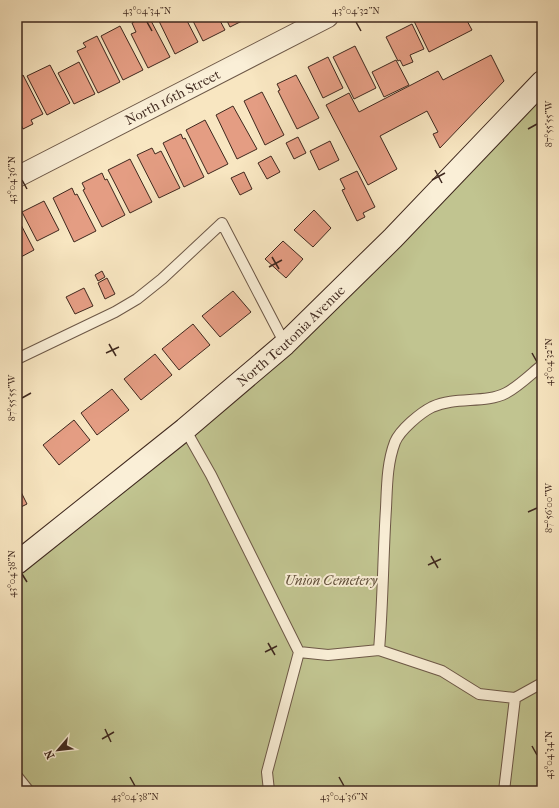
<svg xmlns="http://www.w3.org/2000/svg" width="559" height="808" viewBox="0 0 559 808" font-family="'IM FELL French Canon',serif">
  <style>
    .green { fill: #c1c490; stroke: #807657 }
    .building { fill: #e49d83; stroke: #3f281e }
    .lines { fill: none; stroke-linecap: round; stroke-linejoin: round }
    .lane-casing { stroke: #6d5847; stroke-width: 12 }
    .street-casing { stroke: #6d5847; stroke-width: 22 }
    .secondary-casing { stroke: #3f281e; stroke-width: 24 }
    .lane { stroke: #faefd7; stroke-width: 10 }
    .street { stroke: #faefd7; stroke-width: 20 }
    .secondary { stroke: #faefd7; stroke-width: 22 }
    .ticks { fill: none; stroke: #3f281e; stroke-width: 1.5 }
    .labels { text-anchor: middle; stroke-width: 4; stroke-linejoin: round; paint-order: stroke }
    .street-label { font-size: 14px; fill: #3f281e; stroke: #faefd7 }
    .park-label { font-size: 14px; font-style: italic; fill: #604f3a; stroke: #faefd7 }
    .neatline { fill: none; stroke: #3f281e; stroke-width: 1.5 }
    .ticks-label { font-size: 10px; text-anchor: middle; fill: #3f281e }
  </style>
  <rect width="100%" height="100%" fill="#f8e6c1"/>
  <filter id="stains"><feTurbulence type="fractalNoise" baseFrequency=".005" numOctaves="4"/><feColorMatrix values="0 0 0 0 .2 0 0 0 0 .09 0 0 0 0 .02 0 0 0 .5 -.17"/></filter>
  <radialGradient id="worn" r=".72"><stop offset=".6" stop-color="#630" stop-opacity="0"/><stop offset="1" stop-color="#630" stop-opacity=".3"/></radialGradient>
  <path class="green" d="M542,82v709h-525v-228l168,-134z"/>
  <path class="building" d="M143,17h6l21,40 -22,11 -17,-34 5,-2 -4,-9z
    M157,17h28l13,25 -23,12z
    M191,17h27l7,13 -22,11z
    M225,17h25l-20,10z
    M412,17h53l7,13 -43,22z
    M412,24l12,25 -14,6 3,7 -10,4 -3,-6 -2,1 -12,-24z
    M120,26l23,44 -20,10 -22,-44z
    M97,36l23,46 -22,11 -21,-42 9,-4 -3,-4z
    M355,46l21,42 -22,11 -21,-42z
    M491,55l13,26 -64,67 -7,-14 5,-2 -11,-21 -47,25 17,33 -29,16 -42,-80 23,-12 10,19 79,-41 5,9z
    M328,57l15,31 -20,10 -15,-31z
    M396,60l13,25 -25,12 -12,-25z
    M79,62l16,32 -21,10 -16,-31z
    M50,65l20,38 -23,12 -20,-39z
    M23,75l20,39 -12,6 2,4 -10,5 -6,-13v-38z
    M296,75l23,43 -22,11 -19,-38 2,-1 -3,-6z
    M262,92l22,43 -19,10 -21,-44z
    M233,106l24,43 -20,10 -21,-44z
    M205,120l23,44 -20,10 -22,-44z
    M181,134l2,5 2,-1 19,39 -20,10 -21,-44z
    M298,137l8,16 -12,6 -8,-16z
    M330,141l9,19 -20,10 -9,-19z
    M152,148l3,6 6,-3 19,37 -21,10 -22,-43z
    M271,156l9,16 -13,7 -9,-16z
    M130,159l22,43 -22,11 -22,-43z
    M357,171l18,36 -12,6 2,4 -8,4 -15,-31 3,-1 -5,-10z
    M244,172l8,17 -12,6 -9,-17z
    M102,173l3,7 2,-1 18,36 -23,12 -19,-37 2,-1 -3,-6z
    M72,188l3,7 2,-1 19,37 -22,11 -21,-44z
    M44,201l15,29 -22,11 -15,-29z
    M314,210l17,18 -18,19 -19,-17z
    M17,217l17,33 -15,8 1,2 -3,2z
    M283,241l20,18 -17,19 -21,-19z
    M102,271l3,6 -7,4 -3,-6z
    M107,278l8,16 -10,5 -7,-16z
    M84,288l9,18 -18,8 -9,-17z
    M233,291l18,21 -31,25 -18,-21z
    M193,324l17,21 -31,25 -17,-21z
    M155,354l17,21 -31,25 -17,-21z
    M112,389l17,21 -32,25 -16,-22z
    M74,420l16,20 -31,25 -16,-20z
    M17,484l10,20 -10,5z"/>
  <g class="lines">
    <defs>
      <path id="lane" d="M17,359l98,-47 22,-13 25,-20 60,-56 63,121
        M185,429l26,46 88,177 -32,120 2,19
        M379,650c4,-47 4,-95 7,-142 1,-22 1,-45 9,-66 5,-12 25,-29 37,-35 24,-11 53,-3 74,-14 13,-7 25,-19 36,-28
        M299,652l29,3 51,-5 63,21 37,23 36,4 -11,93
        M515,698l27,-15
        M17,776l12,15"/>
      <g id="street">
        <path id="s1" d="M17,177l311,-160"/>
      </g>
      <g id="secondary">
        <path id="s2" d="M17,563l168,-134 100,-85 108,-106 149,-156"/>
      </g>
    </defs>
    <use href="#lane" class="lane-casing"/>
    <use href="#street" class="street-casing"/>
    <use href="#secondary" class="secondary-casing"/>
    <use href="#lane" class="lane"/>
    <use href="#street" class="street"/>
    <use href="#secondary" class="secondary"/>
  </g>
  <path class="ticks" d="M147,22l5,9M356,22l5,9M528,129l9,-5M435,170l7,13M22,180l5,9M432,180l13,-7M272,257l7,12M269,267l13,-7M109,344l7,12M106,353l13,-6M532,353l5,9M22,398l9,-5M528,512l9,-4M431,556l7,12M428,565l13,-6M22,574l5,8M268,643l7,12M265,652l12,-6M105,729l6,13M102,739l12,-7M532,746l5,9M130,777l5,9M339,777l5,9"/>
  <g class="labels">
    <g class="street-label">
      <text dy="5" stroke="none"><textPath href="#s1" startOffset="175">North 16th Street</textPath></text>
      <text dy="5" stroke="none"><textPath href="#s2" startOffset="356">North Teutonia Avenue</textPath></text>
    </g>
    <g class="park-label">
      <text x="331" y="585">Union Cemetery</text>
    </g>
  </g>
  <rect width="559" height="808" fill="none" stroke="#f8e6c1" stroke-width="44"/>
  <g transform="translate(58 750) rotate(242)" stroke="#faefd7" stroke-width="3" paint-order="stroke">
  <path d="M0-3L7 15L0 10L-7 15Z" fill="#3f281e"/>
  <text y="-6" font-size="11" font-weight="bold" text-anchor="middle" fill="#3f281e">N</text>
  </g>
  <rect x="22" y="22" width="515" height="764" class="neatline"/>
  <g class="ticks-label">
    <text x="147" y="14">43°04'34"N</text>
    <text x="356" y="14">43°04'32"N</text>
    <text transform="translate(548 124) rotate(-90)" y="4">87°55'55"W</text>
    <text transform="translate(11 180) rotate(-90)" y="4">43°04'36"N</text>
    <text transform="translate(548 362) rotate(-90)" y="4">43°04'32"N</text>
    <text transform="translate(11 398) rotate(-90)" y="4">87°55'55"W</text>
    <text transform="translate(548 508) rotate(-90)" y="4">87°56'00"W</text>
    <text transform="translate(11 574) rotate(-90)" y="4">43°04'38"N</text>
    <text transform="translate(548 755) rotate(-90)" y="4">43°04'34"N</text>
    <text x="135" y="800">43°04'38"N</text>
    <text x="344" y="800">43°04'36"N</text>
  </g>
  <rect width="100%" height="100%" filter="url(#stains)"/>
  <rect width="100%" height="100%" fill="url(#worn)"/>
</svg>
